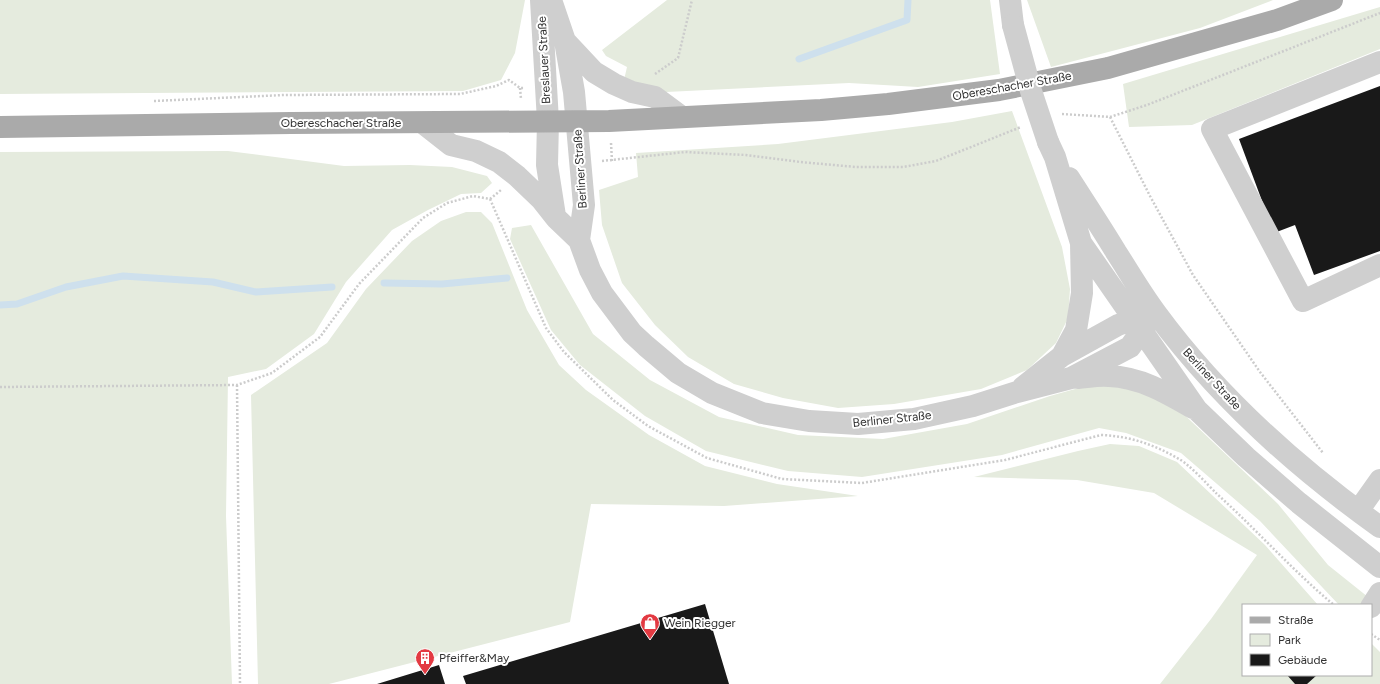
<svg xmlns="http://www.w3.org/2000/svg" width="1380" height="684" viewBox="0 0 1380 684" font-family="Figtree,sans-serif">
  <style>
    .green { fill: #e5ebde }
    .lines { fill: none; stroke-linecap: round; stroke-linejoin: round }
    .stream { stroke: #cee0ed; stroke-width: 7 }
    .building { fill: #191919 }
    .path { stroke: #ccc; stroke-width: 2.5; stroke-dasharray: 2 2; stroke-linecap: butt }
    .minor { stroke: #cfcfcf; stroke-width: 22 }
    .major { stroke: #aaa; stroke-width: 22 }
    .minor-bridge { stroke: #cfcfcf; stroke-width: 22 }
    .labels { text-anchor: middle; stroke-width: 4; stroke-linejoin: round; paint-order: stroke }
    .street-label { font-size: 12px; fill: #323232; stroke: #fff }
    .poi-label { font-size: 12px; fill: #323232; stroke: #fff; text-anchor: start }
  </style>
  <rect width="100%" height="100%" fill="#fff"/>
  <path class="green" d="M0,0h525l-10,53 -14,27 -38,11 -463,3z
    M667,0h323l10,74 -82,13 -69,-4 -183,9 -42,-12 3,-13 -21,-11 -4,-6z
    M1027,0h246l-73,28 -149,39z
    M1380,7v42l-188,76 -63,2 -6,-43z
    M1012,111l50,136 8,42 -2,29 -12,25 -29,27 -46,19 -87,15 -56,4 -55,-10 -49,-14 -46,-27 -33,-32 -33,-42 -20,-58 -3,-35 39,-13 -2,-24 142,-9 174,-22z
    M228,151l116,15 66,-1 42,2 35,9 5,7 -11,10 -20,1 -33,16 -36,20 -46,52 -32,52 -48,35 -38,8 -2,139 6,168h-232v-532z
    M466,212h15l11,11 35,87 32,55 27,25 63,45 56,31 72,18 81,12 -134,10 -133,-2 -21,118 -241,62h-71l-7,-289 76,-52 39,-54 46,-48 29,-20z
    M531,225l62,109 57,46 69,37 79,18 85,4 84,-15 83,-28 43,-12 39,3 39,15 107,102 50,61 40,32 -6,8h-23l-79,-84 -79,-68 -55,-20 -27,-5 -97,27 -140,22 -74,-6 -82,-20 -61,-35 -65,-51 -29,-35 -41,-91 2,-11z
    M1110,444l29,2 38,16 88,83 53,60h-75v70h128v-32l9,9v32h-220l51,-65 46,-64 -103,-62 -77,-13 -103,-3 104,-26z"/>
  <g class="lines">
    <path class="stream" d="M799,59l108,-39 1,-20
      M384,283l58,1 65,-6
      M0,305l17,-1 49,-17 57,-11 90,6 43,10 76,-5"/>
  </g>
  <path class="building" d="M1380,86v165l-66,24 -19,-50 -21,8 -35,-94z
    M705,604l24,80h-263l-3,-8z
    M439,665l6,19h-68z
    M1287,675h30l-10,9h-12z"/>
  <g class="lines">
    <path class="path" d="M655,74l23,-16 14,-58
      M520,88l1,11
      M154,101l130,-6 176,-1 36,-8 13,-6 11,8h4
      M1062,114l48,3 37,-12 233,-92
      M1110,117l40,79 43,79 67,97 63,81
      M611,143l1,18
      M602,161l83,-9 61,3 54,7 56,5h47l33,-6 85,-34
      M490,199l56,129 18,24 49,48 35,26 59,32 75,21 80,4 143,-23 96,-25c29,1 54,10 78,24 11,6 28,25 38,35 40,36 76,77 117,111
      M490,199l11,-9
      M237,385l3,299
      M0,387l237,-2 35,-12 48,-36 39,-53 64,-66 24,-15 26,-7 17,3
      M1371,634l9,6"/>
    <path class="minor" d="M541,0l7,121 -1,44 8,51
      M551,0l14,41 9,51 10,113 -5,35
      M1010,0l3,25
      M565,41l29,31 20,12 18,8 23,5 27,20
      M1380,62l-168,67 91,172 77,-36
      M423,123l28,22 25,6 23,11 18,14 24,23 15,19 23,22 11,30 12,23 30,40 14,13 32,27 34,20 50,20 47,8 49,3 56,-5 59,-13 44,-14 54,-14 59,-31 25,-35
      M1048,142l7,15 26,86 116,167 49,47 53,46 81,64
      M1069,178c16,25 32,49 47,74 13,20 25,41 40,61 61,83 140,154 224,214
      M1062,356l14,-26 6,-37 -1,-50
      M1078,378c11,-1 21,-3 31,-2 31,1 58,17 84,32
      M1023,387l39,-31 56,-31 28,-10
      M1358,511l22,-31
      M1371,607l9,-14"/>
    <path class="major" d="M0,127l291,-4 318,-2 212,-11 67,-6 111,-14 109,-22 169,-48 55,-20"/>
    <path class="minor-bridge" d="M1013,25l18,66 17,51"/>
  </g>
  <defs>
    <symbol id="shop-pin" viewBox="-11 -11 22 30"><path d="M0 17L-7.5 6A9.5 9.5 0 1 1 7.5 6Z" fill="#e33a42" stroke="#fff"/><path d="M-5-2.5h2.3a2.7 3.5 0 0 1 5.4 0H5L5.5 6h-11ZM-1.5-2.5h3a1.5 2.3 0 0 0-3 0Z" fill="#fff"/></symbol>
    <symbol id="building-pin" viewBox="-11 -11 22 30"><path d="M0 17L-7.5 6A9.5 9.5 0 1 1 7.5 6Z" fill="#e33a42" stroke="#fff"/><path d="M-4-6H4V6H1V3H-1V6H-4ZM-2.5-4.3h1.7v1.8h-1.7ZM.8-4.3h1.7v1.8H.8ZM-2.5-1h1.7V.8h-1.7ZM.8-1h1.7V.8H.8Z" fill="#fff"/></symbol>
  </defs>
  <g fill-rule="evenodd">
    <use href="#shop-pin" x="639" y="612" width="22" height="30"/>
    <use href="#building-pin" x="414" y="647" width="22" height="30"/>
  </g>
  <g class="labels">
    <g class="street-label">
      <text transform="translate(544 60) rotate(-93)" y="4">Breslauer Straße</text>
      <text transform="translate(1012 86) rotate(-10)" y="4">Obereschacher Straße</text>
      <text x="341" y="127">Obereschacher Straße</text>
      <text transform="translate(580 169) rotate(-94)" y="4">Berliner Straße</text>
      <text transform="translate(1212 379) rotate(47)" y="4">Berliner Straße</text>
      <text transform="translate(892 419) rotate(-6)" y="4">Berliner Straße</text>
    </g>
    <g class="poi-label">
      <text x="664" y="627">Wein Riegger</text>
      <text x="439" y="662">Pfeiffer&amp;May</text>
    </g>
  </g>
  <rect x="1242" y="604" width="130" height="72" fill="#ffffff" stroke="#adadad"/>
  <rect x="1250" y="617" width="20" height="6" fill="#aaaaaa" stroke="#adadad"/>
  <text x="1278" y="624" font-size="12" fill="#323232">Straße</text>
  <rect x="1250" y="634" width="20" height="12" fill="#e5ebde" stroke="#adadad"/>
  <text x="1278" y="644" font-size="12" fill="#323232">Park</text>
  <rect x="1250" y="654" width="20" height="12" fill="#191919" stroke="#adadad"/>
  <text x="1278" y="664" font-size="12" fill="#323232">Gebäude</text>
</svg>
